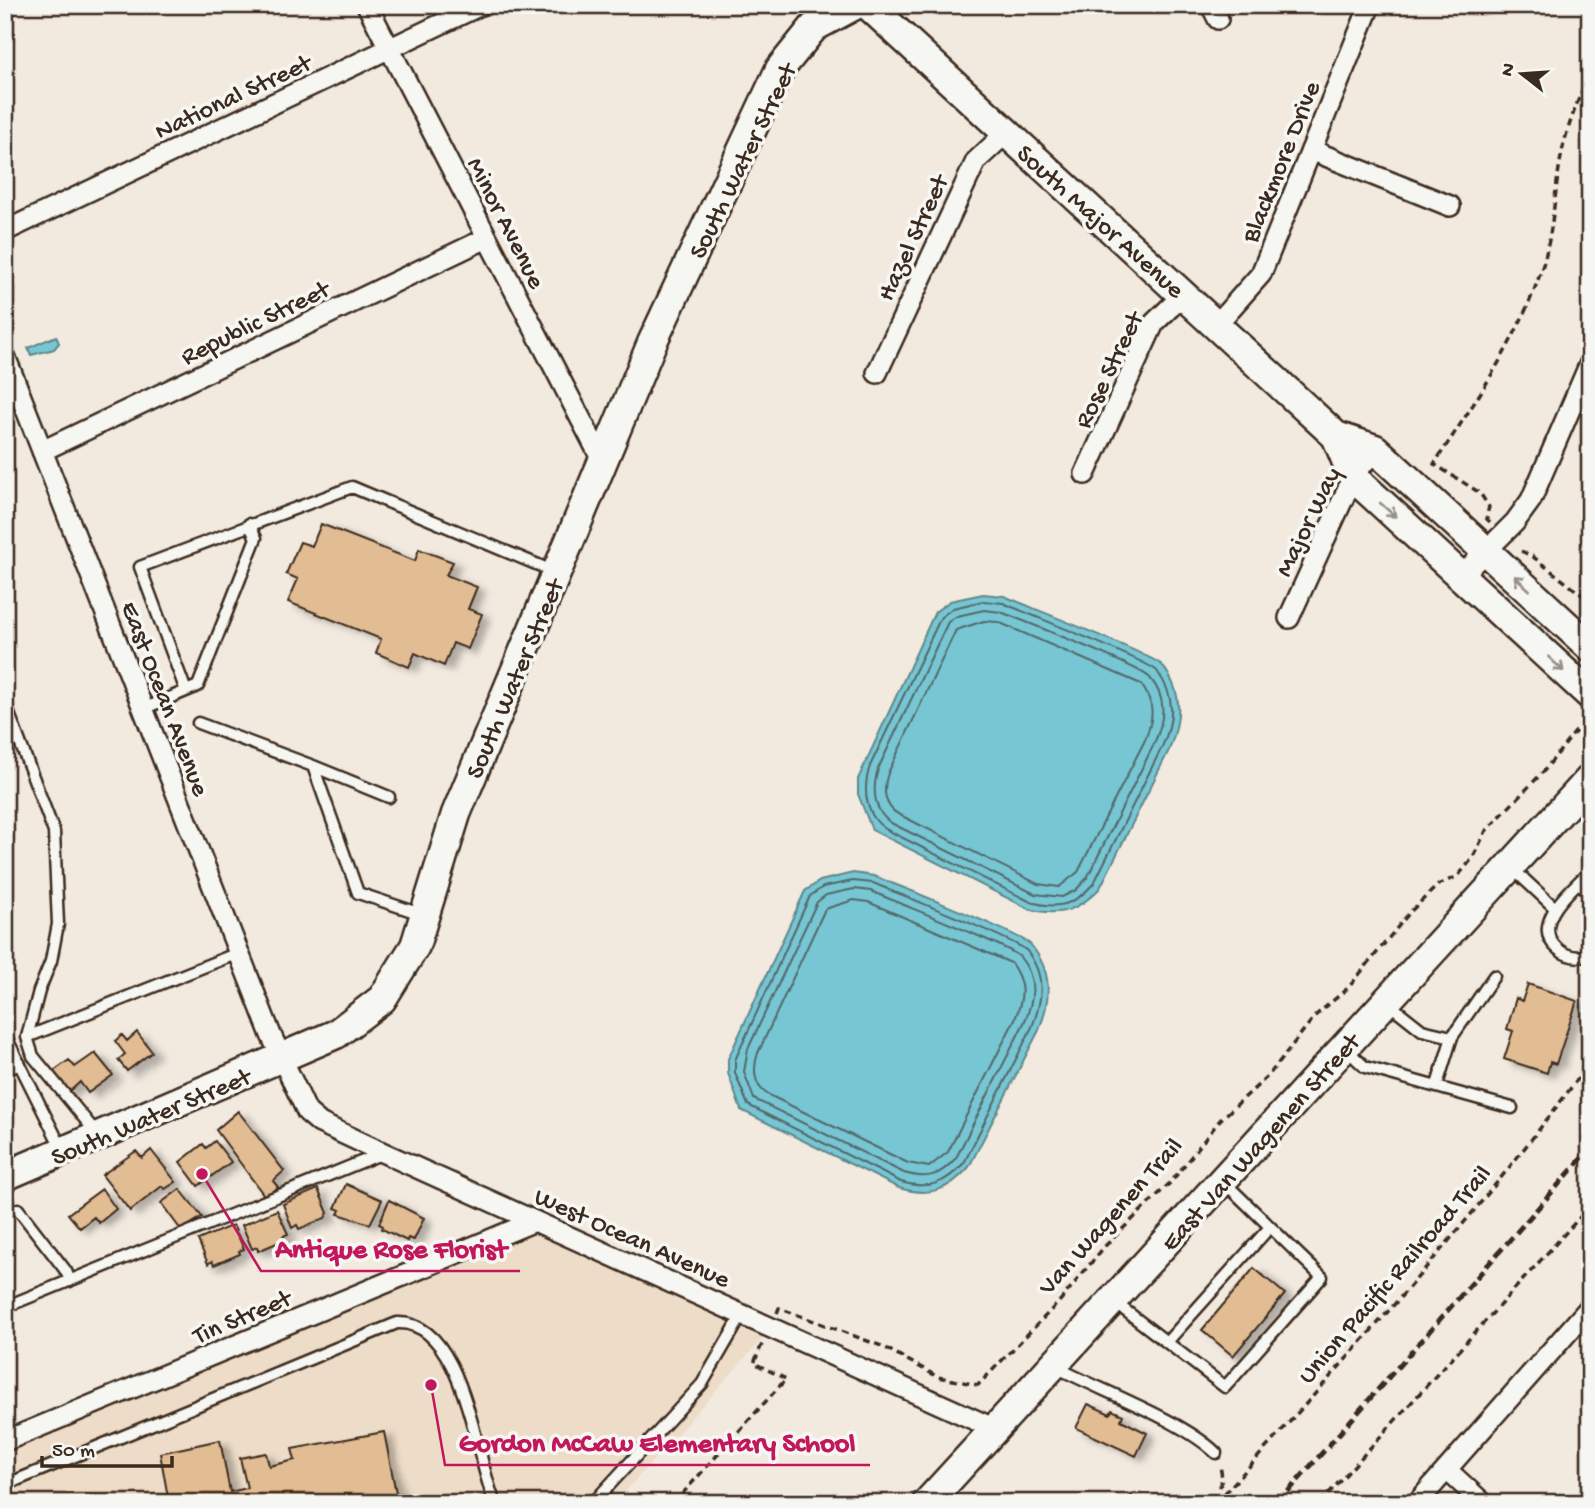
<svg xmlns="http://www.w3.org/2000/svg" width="1595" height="1508" viewBox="0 0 1595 1508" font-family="'Gochi Hand',sans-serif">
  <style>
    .built { fill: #eddcc8 }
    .water { fill: #77c6d4; stroke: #5f888b; stroke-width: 2 }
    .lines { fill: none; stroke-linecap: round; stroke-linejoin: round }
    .shore { stroke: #536867; stroke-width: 2 }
    .building { fill: #e2bc93; stroke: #3b2a1e; stroke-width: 2; filter: url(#shadow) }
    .lane-casing { stroke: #3b2a1e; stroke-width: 15 }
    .street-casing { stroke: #3b2a1e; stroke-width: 24 }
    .secondary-casing { stroke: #3b2a1e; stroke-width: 33 }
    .path { stroke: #3b2a1e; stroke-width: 3.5; stroke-dasharray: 7 5; stroke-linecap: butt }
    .lane { stroke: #f6f6f2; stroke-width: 10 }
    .street { stroke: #f6f6f2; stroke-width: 19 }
    .secondary { stroke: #f6f6f2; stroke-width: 28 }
    .rail { stroke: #3b2a1e; stroke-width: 5; stroke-dasharray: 10 5; stroke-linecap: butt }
    .oneway { stroke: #989088 }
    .labels { text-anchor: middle; stroke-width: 7; stroke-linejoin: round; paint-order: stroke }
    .street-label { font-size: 26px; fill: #3b2a1e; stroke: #f6f6f2 }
    .leader { fill: none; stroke: #c2185b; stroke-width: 2.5 }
    .callout-dot { fill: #c2185b; stroke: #f6f6f2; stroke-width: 2.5 }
    .callout-label { font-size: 28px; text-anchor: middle; font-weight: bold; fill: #c2185b; stroke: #f6f6f2; stroke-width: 7; stroke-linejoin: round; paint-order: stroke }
  </style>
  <defs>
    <filter id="shadow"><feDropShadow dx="8" dy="4.5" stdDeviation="3.5" flood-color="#0004"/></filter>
  </defs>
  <rect width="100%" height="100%" fill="#f2eadf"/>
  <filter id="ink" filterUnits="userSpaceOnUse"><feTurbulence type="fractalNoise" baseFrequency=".0143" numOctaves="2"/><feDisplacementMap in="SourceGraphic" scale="14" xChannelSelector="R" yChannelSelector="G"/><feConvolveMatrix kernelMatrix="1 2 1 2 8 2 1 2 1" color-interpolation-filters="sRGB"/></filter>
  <g filter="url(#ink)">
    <path class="built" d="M535,1221l237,107 -157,175h-610v-62z"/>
    <path class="water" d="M56,336l3,7 -5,6 -23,6 -3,-7z
      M983,594l21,2c23,10 149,59 158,69 22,28 19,55 7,85l-69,138c-22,23 -40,29 -71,21l-157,-79 -14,-36v-15l77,-167 15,-11z
      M853,873l21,3c23,9 149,59 157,69 22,27 20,54 8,85l-70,137c-21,24 -39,30 -70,21l-158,-78 -13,-37v-14l77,-168 15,-10z"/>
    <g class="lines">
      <path class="shore" d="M983,601l20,2c22,10 146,58 154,68 19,26 17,49 5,76l-68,136c-19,22 -35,27 -63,19l-142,-71c-24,-13 -27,-41 -19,-65l71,-149 12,-9z
        M984,610l17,2c22,9 141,55 149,66 18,21 14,43 4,66l-67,134 -11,12 -14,7 -27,-3 -142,-70c-20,-11 -21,-35 -15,-55l70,-147 9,-6z
        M984,621l14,1 143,62c14,20 13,33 4,56l-67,132 -19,15 -21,-3 -140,-70c-15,-8 -15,-27 -10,-41l68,-143z
        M853,881l20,2c21,9 146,58 154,68 19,25 16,48 5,76l-68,136c-19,21 -35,27 -63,19l-153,-77 -13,-32v-13l75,-164 13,-9z
        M854,889l17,2c21,10 141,56 149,66 18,22 14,43 4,66l-68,135c-16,18 -28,22 -52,15l-150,-74 -10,-27 4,-23 69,-147 9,-7z
        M854,900l14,2 143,61c14,20 13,34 4,56l-67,133 -19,15 -21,-4 -141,-69c-14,-9 -14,-27 -9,-41l67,-144z"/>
    </g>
    <path class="building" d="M321,524l94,37 4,-12 34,13 -7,13 31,12 -9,22 14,5 -14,35 -15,-6 -9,23 -29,-13 -6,14 -33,-14 5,-14 -93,-37 10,-23 -12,-5 14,-32 12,4z
      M1528,984l49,17 -21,63 -6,-2 -3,11 -43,-14 9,-28 -6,-2 9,-31 6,3z
      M137,1032l15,20 -25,19 -9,-11 7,-6 -10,-13 7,-6 5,6z
      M95,1053l18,22 -25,18 -8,-11 -12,11 -17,-20 18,-13 6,7z
      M238,1111l46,60 -11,10 5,6 -12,11 -50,-68z
      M215,1141l16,21 -33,24 -18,-24 23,-18 3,4z
      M151,1150l25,32 -11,7 -3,-3 -32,25 -28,-36 34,-24 6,7z
      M346,1184l36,16 -12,24 -32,-10 2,-4 -5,-2z
      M102,1189l14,20 -17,14 -5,-6 -14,11 -12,-14z
      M180,1189l22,28 -21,13 -20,-27z
      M318,1189l10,24 -3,5 -26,11 -2,-4 -5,3 -9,-24z
      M389,1200l35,18 -10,22 -6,-2 -1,3 -25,-12 1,-3 -4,-2z
      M277,1210l11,24 -5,2 1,4 -26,11 -1,-4 -5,2 -10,-24z
      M233,1225l11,24 -5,2 1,3 -26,11 -2,-4 -4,3 -10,-24z
      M1254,1268l31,26 -52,62 -31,-26z
      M1088,1404l22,10 2,-4 11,5 -2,5 26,13 -11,23 -60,-28z
      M384,1432l14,71h-229l-9,-50 60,-13 10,52 17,-4 -7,-30 26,-5 3,13 26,-6 -3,-11z
      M1131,1495l7,8h-15z"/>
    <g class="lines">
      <defs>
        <path id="lane" d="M186,691l-46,-124 212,-80 203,85
          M5,703l49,129 4,92 -7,37 -12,30 -12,46 211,-84
          M143,709l55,-23 58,-148 -7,-14
          M198,723l115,43 45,127 63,21
          M313,766l76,31
          M1512,868l43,40
          M1590,871c-17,17 -62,53 -32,78 9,8 21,9 32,6
          M1579,883l11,10
          M1389,1004l33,26 30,7
          M5,1035l57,114
          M27,1037l6,19 65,79
          M1345,1048l20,19 147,41
          M5,1070l15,-6
          M1437,1085l15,-48 42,-61
          M18,1209l48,62 4,10
          M1113,1301l112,86 97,-110 -97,-94
          M5,1307l378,-154
          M1167,1342l103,-115
          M1054,1366c45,24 128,54 162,87
          M5,1485l392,-162c66,-4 78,134 98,180
          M593,1503l109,-119 40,-69"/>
        <path id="street" d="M367,5l236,457
          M1211,5l7,14
          M1311,150l139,56
          M5,231l476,-226
          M1217,324l44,-50 109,-269
          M5,356l266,679 36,77 13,11 64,30 611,276
          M877,373l99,-212 30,-28
          M42,451l445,-213
          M1085,474l69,-151 30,-29
          M1461,576l54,-54 16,-22 59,-137
          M1289,618l64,-141 22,-28
          M5,1441l530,-220
          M1447,1470l36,33
          M1417,1503l173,-196"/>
        <path id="secondary" d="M868,5l468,431 39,13 215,198
          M1336,436l17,41 237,218
          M5,1176l331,-142 46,-35 33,-53 41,-132 196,-471 128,-274 34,-42 41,-22
          M927,1503l663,-724"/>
      </defs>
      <use href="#lane" class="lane-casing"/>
      <use href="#street" class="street-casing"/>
      <use href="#secondary" class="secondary-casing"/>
      <path class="path" d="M1490,522l-4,-4 3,-11 -9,-14 -46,-29c41,-62 85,-125 108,-196 12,-38 12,-77 20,-116 6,-28 17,-54 28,-81
        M1521,551l11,5 58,45
        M777,1313l2,-5 105,39 54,30 40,8 81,-83 46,-56 66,-64 49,-62 48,-44 47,-60 34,-29 61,-75 28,-27 20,-9 14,-17 14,-28 57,-59 32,-40 15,-8
        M1217,1499l5,-21 -2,-13
        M674,1503l112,-124 -32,-16 9,-21
        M1216,1503c130,-143 260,-285 374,-441
        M1320,1503l270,-297"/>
      <use href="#lane" class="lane"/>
      <use href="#street" class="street"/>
      <use href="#secondary" class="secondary"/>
      <path class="rail" d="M1278,1503l312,-354"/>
    </g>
    <defs><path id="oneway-shaft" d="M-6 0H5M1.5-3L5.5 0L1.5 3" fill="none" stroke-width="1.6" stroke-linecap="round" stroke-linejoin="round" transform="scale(1.75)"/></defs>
    <g class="oneway">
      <use href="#oneway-shaft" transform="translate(1388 510) rotate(42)"/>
      <use href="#oneway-shaft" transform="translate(1522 583) rotate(-137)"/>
      <use href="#oneway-shaft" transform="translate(1556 664) rotate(43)"/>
    </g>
  </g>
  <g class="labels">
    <g class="street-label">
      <text transform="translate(232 95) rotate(-25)" y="9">National Street</text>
      <text transform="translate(741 160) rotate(-64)" y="9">South Water Street</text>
      <text transform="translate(1279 161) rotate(-68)" y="9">Blackmore Drive</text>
      <text transform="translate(1102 220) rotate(42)" y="9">South Major Avenue</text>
      <text transform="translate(508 222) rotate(63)" y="9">Minor Avenue</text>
      <text transform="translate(911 237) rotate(-65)" y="9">Hazel Street</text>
      <text transform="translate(254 321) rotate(-26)" y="9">Republic Street</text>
      <text transform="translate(1107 369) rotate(-64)" y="9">Rose Street</text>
      <text transform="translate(1306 521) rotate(-64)" y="9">Major Way</text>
      <text transform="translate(513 678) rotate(-67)" y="9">South Water Street</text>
      <text transform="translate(167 698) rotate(69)" y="9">East Ocean Avenue</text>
      <text transform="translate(150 1115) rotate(-23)" y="9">South Water Street</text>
      <text transform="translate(1259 1141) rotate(-48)" y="9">East Van Wagenen Street</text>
      <text transform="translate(1109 1215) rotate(-48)" y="9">Van Wagenen Trail</text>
      <text transform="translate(633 1236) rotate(24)" y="9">West Ocean Avenue</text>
      <text transform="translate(1393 1273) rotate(-49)" y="9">Union Pacific Railroad Trail</text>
      <text transform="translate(241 1315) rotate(-23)" y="9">Tin Street</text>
    </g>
  </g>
  <path class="leader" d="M202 1174L261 1271H520M431 1385L445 1465H870"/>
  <g class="callout-dot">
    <circle cx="202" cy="1174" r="7"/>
    <circle cx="431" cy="1385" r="7"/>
  </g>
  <g class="callout-label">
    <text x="391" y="1257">Antique Rose Florist</text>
    <text x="657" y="1451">Gordon McCaw Elementary School</text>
  </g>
  <rect width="1595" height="1508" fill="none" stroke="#f6f6f2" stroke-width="28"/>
  <rect x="14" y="14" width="1567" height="1480" fill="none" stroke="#3b2a1e" stroke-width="2.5" filter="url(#ink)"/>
  <g transform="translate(1522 74) rotate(287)" stroke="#f6f6f2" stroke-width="5" paint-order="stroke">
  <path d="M0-5L12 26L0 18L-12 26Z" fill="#3b2a1e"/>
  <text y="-10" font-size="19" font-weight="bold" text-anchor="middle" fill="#3b2a1e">N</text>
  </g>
  <path d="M42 1456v10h130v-10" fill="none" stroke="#3b2a1e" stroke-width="3.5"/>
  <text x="52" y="1456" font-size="21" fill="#3b2a1e" stroke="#f6f6f2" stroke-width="5" paint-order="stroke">50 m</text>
</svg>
